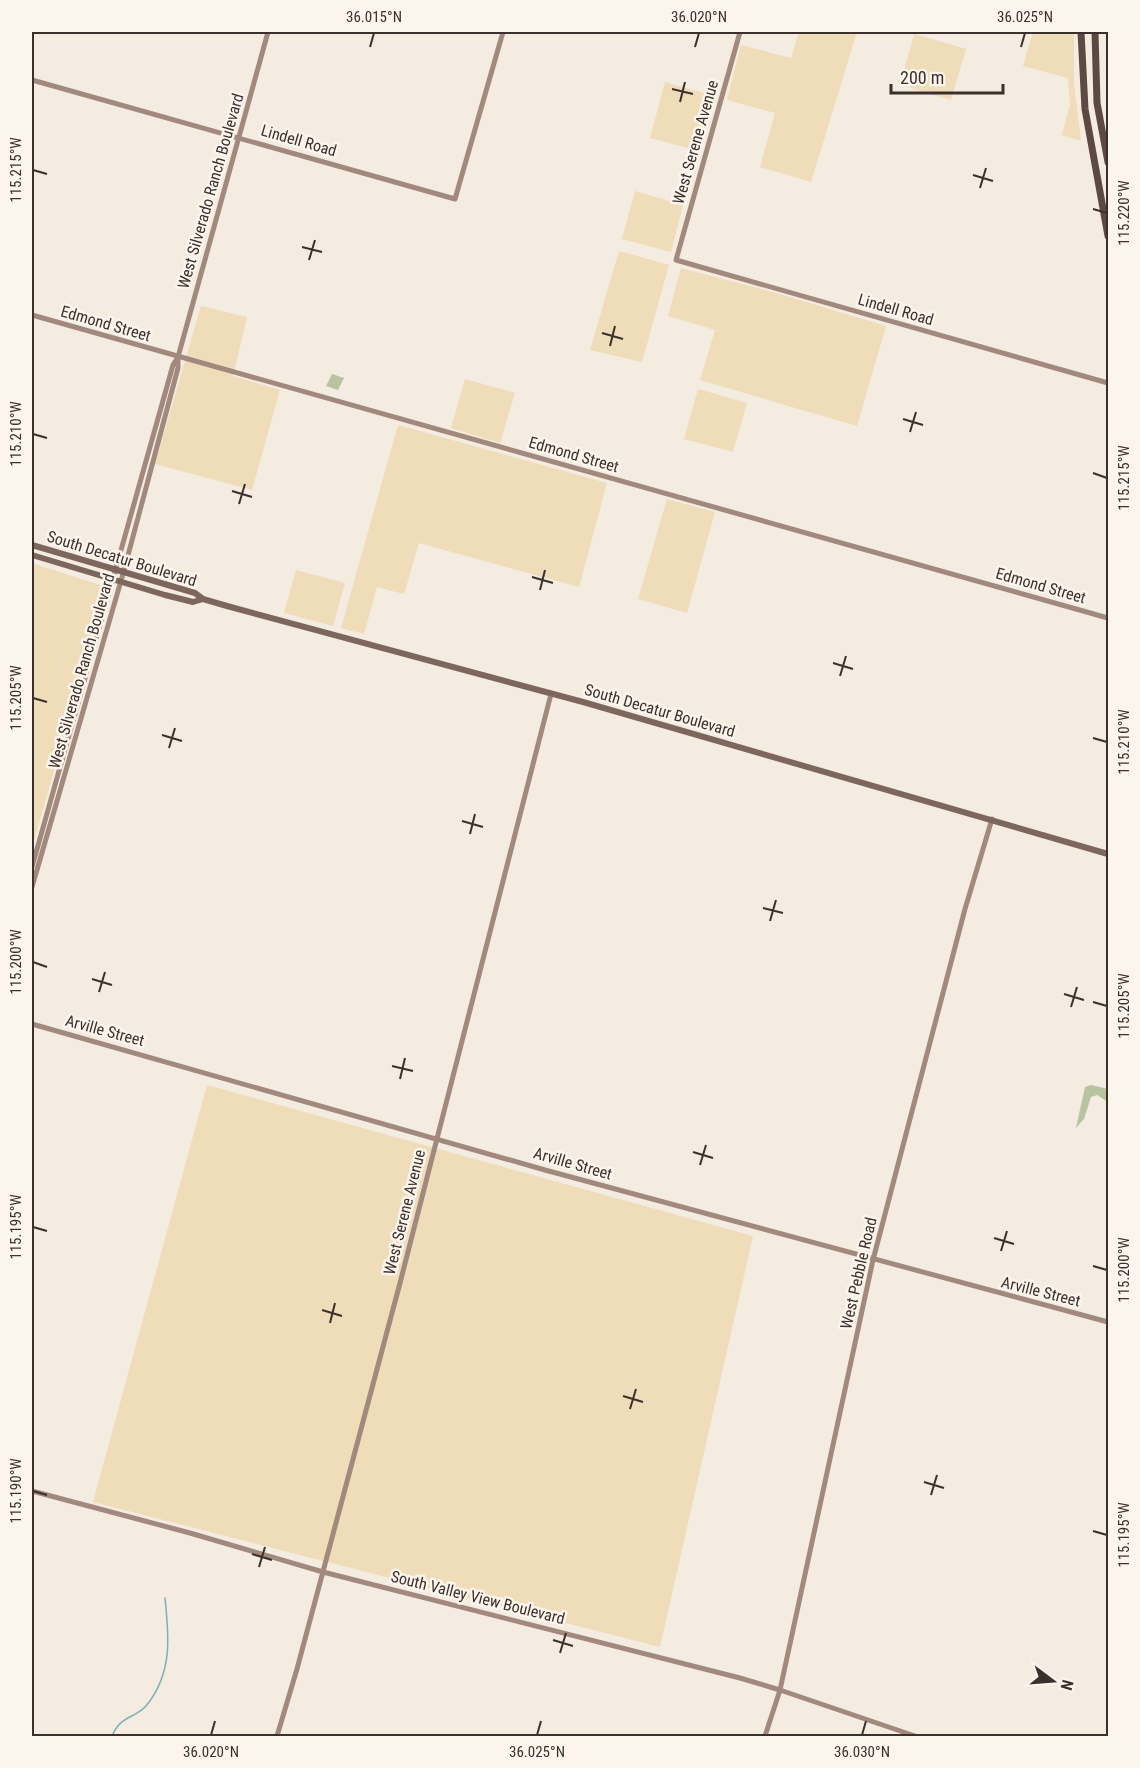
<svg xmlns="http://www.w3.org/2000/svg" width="1140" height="1768" viewBox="0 0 1140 1768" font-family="'Roboto Condensed',sans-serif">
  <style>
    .green { fill: #b8c4a0 }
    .sand { fill: #efdcb8 }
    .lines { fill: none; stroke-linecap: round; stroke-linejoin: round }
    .stream { stroke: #7fb0b2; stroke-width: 1.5 }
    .secondary { stroke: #a18a7d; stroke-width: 5 }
    .primary { stroke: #7d675c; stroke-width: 6 }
    .highway { stroke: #5c4a42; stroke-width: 7 }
    .ticks { fill: none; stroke: #3b302b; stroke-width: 2 }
    .labels { text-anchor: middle; stroke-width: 5; stroke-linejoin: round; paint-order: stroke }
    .street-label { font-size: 16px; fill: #3b302b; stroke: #fbf5ee }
    .neatline { fill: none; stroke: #3b302b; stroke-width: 2 }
    .ticks-label { font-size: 15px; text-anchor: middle; fill: #3b302b }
  </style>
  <rect width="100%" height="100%" fill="#f4ebe1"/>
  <path class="green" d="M332,374l12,4 -6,12 -12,-4z
    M1091,1085l17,4v13l-11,-7 -6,2 -7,22 -8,9 9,-41z"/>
  <path class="sand" d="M799,32h58l-46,150 -51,-15 15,-54 -48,-13 14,-55 50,13z
    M905,32h10v2l51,15 -15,51 -51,-15 14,-50z
    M1033,32h41v51l7,58 -19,-6 8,-30 -2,-27 -45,-12z
    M665,82l50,14 -16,55 -49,-13z
    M635,191l48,14 -12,47 -49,-13z
    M619,251l50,14 -27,97 -52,-12z
    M681,268l99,26 106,32 -29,100 -157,-46 15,-50 -47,-14z
    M201,306l46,11 -14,59 47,14 -28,100 -97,-26z
    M465,379l50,14 -15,50 -49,-15z
    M698,389l49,14 -14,49 -49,-13z
    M398,425l209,58 -28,104 -160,-44 -15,51 -27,-7 -13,47 -23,-6z
    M667,499l48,13 -28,101 -49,-14z
    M32,563l74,24 -74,261z
    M296,570l49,13 -12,43 -49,-13z
    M207,1085l546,151 -93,411 -567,-145z"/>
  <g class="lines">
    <path class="stream" d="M112,1736c9,-21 22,-17 34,-30 27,-33 23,-70 19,-108"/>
    <path class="secondary" d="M740,32l-64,228 432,123
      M32,80l423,119 48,-167
      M32,315l1076,303
      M32,867l141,-502 4,-6
      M32,887l91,-313 55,-206v-11l90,-325
      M32,1024l513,146 563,152
      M32,1491l158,42 133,39 417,106 40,12 135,46
      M277,1736l20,-67 103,-386 151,-589
      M765,1736l15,-46 93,-430 92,-351 27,-90"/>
    <path class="primary" d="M32,545l163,48 8,6 24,7 356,96 525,152
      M32,555l133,40 28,7 10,-3"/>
    <path class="highway" d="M1081,32l4,77 23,127
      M1095,32l2,71 11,59"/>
  </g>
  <path class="ticks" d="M370,47l4,-14M695,47l4,-14M1021,47l4,-14M672,89l21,5M680,102l5,-20M33,170l14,4M973,175l20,6M980,188l6,-20M1093,209l14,4M302,247l20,5M309,260l6,-20M602,333l21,6M610,346l5,-20M903,419l20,6M910,432l6,-20M33,434l14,4M1093,473l14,5M232,491l20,6M239,504l6,-20M532,577l21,6M540,590l5,-20M833,663l20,6M840,676l6,-20M33,698l14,4M162,735l20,6M1093,738l14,4M169,748l6,-20M462,821l21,6M470,834l5,-20M763,908l20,5M770,921l6,-21M33,962l14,5M92,979l20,6M99,992l6,-20M1064,994l20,6M1093,1002l14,4M1071,1007l6,-20M392,1066l21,5M400,1079l5,-21M693,1152l20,6M700,1165l6,-20M33,1227l14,4M994,1238l20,6M1001,1251l6,-20M1093,1266l14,4M322,1310l20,6M330,1323l5,-20M623,1396l20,6M630,1409l6,-20M924,1482l20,6M33,1491l14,4M931,1495l6,-20M1093,1531l14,4M252,1554l20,6M259,1567l6,-20M553,1640l20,6M560,1653l6,-20M211,1735l4,-14M537,1735l4,-14M862,1735l4,-14"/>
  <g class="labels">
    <g class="street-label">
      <text transform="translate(299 140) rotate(16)" y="6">Lindell Road</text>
      <text transform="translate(695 142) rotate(-74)" y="6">West Serene Avenue</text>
      <text transform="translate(210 191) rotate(-74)" y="6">West Silverado Ranch Boulevard</text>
      <text transform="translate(896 309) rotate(16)" y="6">Lindell Road</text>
      <text transform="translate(106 323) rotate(16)" y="6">Edmond Street</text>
      <text transform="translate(574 454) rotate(16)" y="6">Edmond Street</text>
      <text transform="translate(122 558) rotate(17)" y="6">South Decatur Boulevard</text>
      <text transform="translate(1041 585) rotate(16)" y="6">Edmond Street</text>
      <text transform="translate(81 671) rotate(-74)" y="6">West Silverado Ranch Boulevard</text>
      <text transform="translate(660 710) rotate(16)" y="6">South Decatur Boulevard</text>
      <text transform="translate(105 1030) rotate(15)" y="6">Arville Street</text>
      <text transform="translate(573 1163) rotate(16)" y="6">Arville Street</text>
      <text transform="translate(404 1212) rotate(-76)" y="6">West Serene Avenue</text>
      <text transform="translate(858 1273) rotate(-77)" y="6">West Pebble Road</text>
      <text transform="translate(1041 1291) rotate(14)" y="6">Arville Street</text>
      <text transform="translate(478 1597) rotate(14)" y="6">South Valley View Boulevard</text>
    </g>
  </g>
  <rect width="1140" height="1768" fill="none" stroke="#fbf5ee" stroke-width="66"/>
  <g transform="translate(1053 1681) rotate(106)" stroke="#fbf5ee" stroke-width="4.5" paint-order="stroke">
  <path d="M0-4.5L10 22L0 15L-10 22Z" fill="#3b302b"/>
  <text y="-9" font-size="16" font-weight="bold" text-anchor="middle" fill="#3b302b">N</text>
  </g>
  <path d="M891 84v9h112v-9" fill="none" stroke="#3b302b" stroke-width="3"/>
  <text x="900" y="84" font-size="18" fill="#3b302b" stroke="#fbf5ee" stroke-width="4.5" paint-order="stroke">200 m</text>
  <rect x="33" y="33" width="1074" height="1702" class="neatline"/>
  <g class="ticks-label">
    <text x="374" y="22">36.015°N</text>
    <text x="699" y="22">36.020°N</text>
    <text x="1025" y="22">36.025°N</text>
    <text transform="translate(16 170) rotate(-90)" y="5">115.215°W</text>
    <text transform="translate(1124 213) rotate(-90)" y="5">115.220°W</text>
    <text transform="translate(16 434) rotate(-90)" y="5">115.210°W</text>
    <text transform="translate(1124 478) rotate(-90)" y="5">115.215°W</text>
    <text transform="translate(16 698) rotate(-90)" y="5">115.205°W</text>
    <text transform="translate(1124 742) rotate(-90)" y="5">115.210°W</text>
    <text transform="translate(16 962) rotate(-90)" y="5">115.200°W</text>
    <text transform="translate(1124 1006) rotate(-90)" y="5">115.205°W</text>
    <text transform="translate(16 1227) rotate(-90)" y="5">115.195°W</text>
    <text transform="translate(1124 1270) rotate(-90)" y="5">115.200°W</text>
    <text transform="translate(16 1491) rotate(-90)" y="5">115.190°W</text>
    <text transform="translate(1124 1535) rotate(-90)" y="5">115.195°W</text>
    <text x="211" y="1757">36.020°N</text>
    <text x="537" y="1757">36.025°N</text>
    <text x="862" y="1757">36.030°N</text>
  </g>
</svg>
